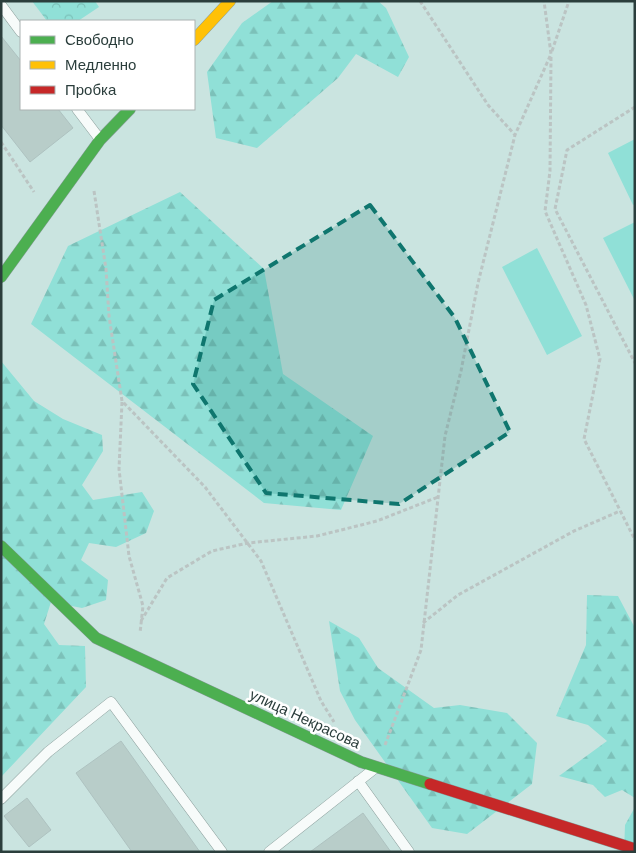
<svg xmlns="http://www.w3.org/2000/svg" width="636" height="853" viewBox="0 0 636 853" font-family="Arial,sans-serif">
  <style>
    .forest { fill: url(#forest-firs) }
    .park { fill: url(#park-crowns) }
    .pitch { fill: #90e0d7 }
    .building { fill: #b8cdc9; stroke: #aec2c0 }
    .lines { fill: none; stroke-linecap: round; stroke-linejoin: round }
    .lane-casing { stroke: #889c99; stroke-width: 11 }
    .fast-casing { stroke: #889c99; stroke-width: 12 }
    .slow-casing { stroke: #889c99; stroke-width: 12 }
    .jam-casing { stroke: #889c99; stroke-width: 12 }
    .path { stroke: #bbc4c3; stroke-width: 3; stroke-dasharray: 4 2.5; stroke-linecap: butt }
    .lane { stroke: #f7fbfa; stroke-width: 10 }
    .fast { stroke: #4caf50; stroke-width: 11 }
    .slow { stroke: #ffc107; stroke-width: 11 }
    .jam { stroke: #c62828; stroke-width: 11 }
    .marked { fill: #0f766e; fill-opacity: 0.2; stroke: #0f766e; stroke-width: 4; stroke-dasharray: 10 6; stroke-linejoin: round }
    .labels { text-anchor: middle; stroke-width: 5; stroke-linejoin: round; paint-order: stroke }
    .street-label { font-size: 15px; fill: #2b3e3c; stroke: #fff }
  </style>
  <defs>
    <pattern id="forest-firs" width="22" height="20" patternUnits="userSpaceOnUse" patternTransform="scale(1.25)"><rect width="22" height="20" fill="#90e0d7"/><path d="M5 1l3.5 6h-7zM16 11l3.5 6h-7z" fill="#7cc1b9"/></pattern>
    <pattern id="park-crowns" width="20" height="18" patternUnits="userSpaceOnUse" patternTransform="scale(1.25)"><rect width="20" height="18" fill="#90e0d7"/><path d="M2 6a3 3 0 1 1 6 0M12 15a3 3 0 1 1 6 0" fill="none" stroke="#7cc1b9"/></pattern>
  </defs>
  <rect width="100%" height="100%" fill="#cae4e0"/>
  <path class="forest" d="M273,1h105l8,7 23,49 -11,20 -42,-23 -18,24 -81,70 -41,-10 -9,-66 35,-49z
    M180,192l84,77 19,105 90,62 -32,74 -77,-7 -233,-179 37,-78z
    M1,361l33,40 29,18 39,16 1,16 -21,34 11,15 49,-8 12,19 -8,22 -30,14 -27,-4 -8,17 27,20 -2,20 -24,8 -31,-6 -7,22 15,21 26,1 1,41 -85,90z
    M587,595l31,1 17,32v170l-13,-8 -17,7 -12,-12 -34,-9 48,-35 -19,-16 -32,-9 30,-71z
    M329,621l30,17 19,30 56,40 26,-3 47,8 30,30 -5,41 -65,50 -35,-6 -77,-108 -15,-29z
    M635,807v45h-11l1,-27z"/>
  <path class="park" d="M32,1h63l4,6 -21,14h-31z"/>
  <path class="pitch" d="M635,139v65l-2,1 -25,-52z
    M635,222v79l-32,-63z
    M537,248l45,88 -35,19 -45,-88z"/>
  <path class="building" d="M1,36l20,25v48h37l15,19 -43,34 -29,-37z
    M121,741l79,111h-68l-56,-79z
    M27,798l24,32 -22,17 -25,-31z
    M363,813l28,39h-81z"/>
  <g class="lines">
    <defs>
      <path id="lane" d="M1,5l20,27
        M77,109l22,29
        M358,781l51,71
        M1,799l47,-47 63,-50 111,150
        M269,852l105,-83"/>
      <path id="fast" d="M1,277l99,-137 30,-31
        M1,546l95,92 265,124 69,22"/>
      <path id="slow" d="M194,40l36,-39"/>
      <path id="jam" d="M430,784l205,65"/>
    </defs>
    <use href="#lane" class="lane-casing"/>
    <use href="#fast" class="fast-casing"/>
    <use href="#slow" class="slow-casing"/>
    <use href="#jam" class="jam-casing"/>
    <path class="path" d="M420,1l68,104 27,30
      M552,51l17,-50
      M551,57l-1,114 -5,40 41,94 14,54 -16,80 51,101
      M635,107l-68,43 -12,59 80,154
      M1,142l33,50
      M94,191l12,78 3,47 13,85 83,86 56,74 60,140 13,21
      M122,402l-3,67 10,87 14,50 -3,27
      M141,621l26,-43 45,-27 36,-8 69,-7 60,-15 61,-24
      M423,623l35,-28 116,-64 46,-20
      M385,745l36,-95 24,-214 16,-65 17,-88 37,-148 36,-81 -7,-53"/>
    <use href="#lane" class="lane"/>
    <use href="#fast" class="fast"/>
    <use href="#slow" class="slow"/>
    <use href="#jam" class="jam"/>
  </g>
  <path class="marked" d="M370,205l85,113 55,114 -111,72 -133,-11 -73,-109 21,-84z"/>
  <g class="labels">
    <g class="street-label">
      <text transform="translate(305 719) rotate(25)" y="5">улица Некрасова</text>
    </g>
  </g>
  <rect width="636" height="853" fill="none" stroke="#2b3e3c" stroke-width="5"/>
  <rect x="20" y="20" width="175" height="90" fill="#ffffff" stroke="#aab2b1"/>
  <rect x="30" y="36" width="25" height="8" fill="#4caf50" stroke="#aab2b1"/>
  <text x="65" y="45" font-size="15" fill="#2b3e3c">Свободно</text>
  <rect x="30" y="61" width="25" height="8" fill="#ffc107" stroke="#aab2b1"/>
  <text x="65" y="70" font-size="15" fill="#2b3e3c">Медленно</text>
  <rect x="30" y="86" width="25" height="8" fill="#c62828" stroke="#aab2b1"/>
  <text x="65" y="95" font-size="15" fill="#2b3e3c">Пробка</text>
</svg>
